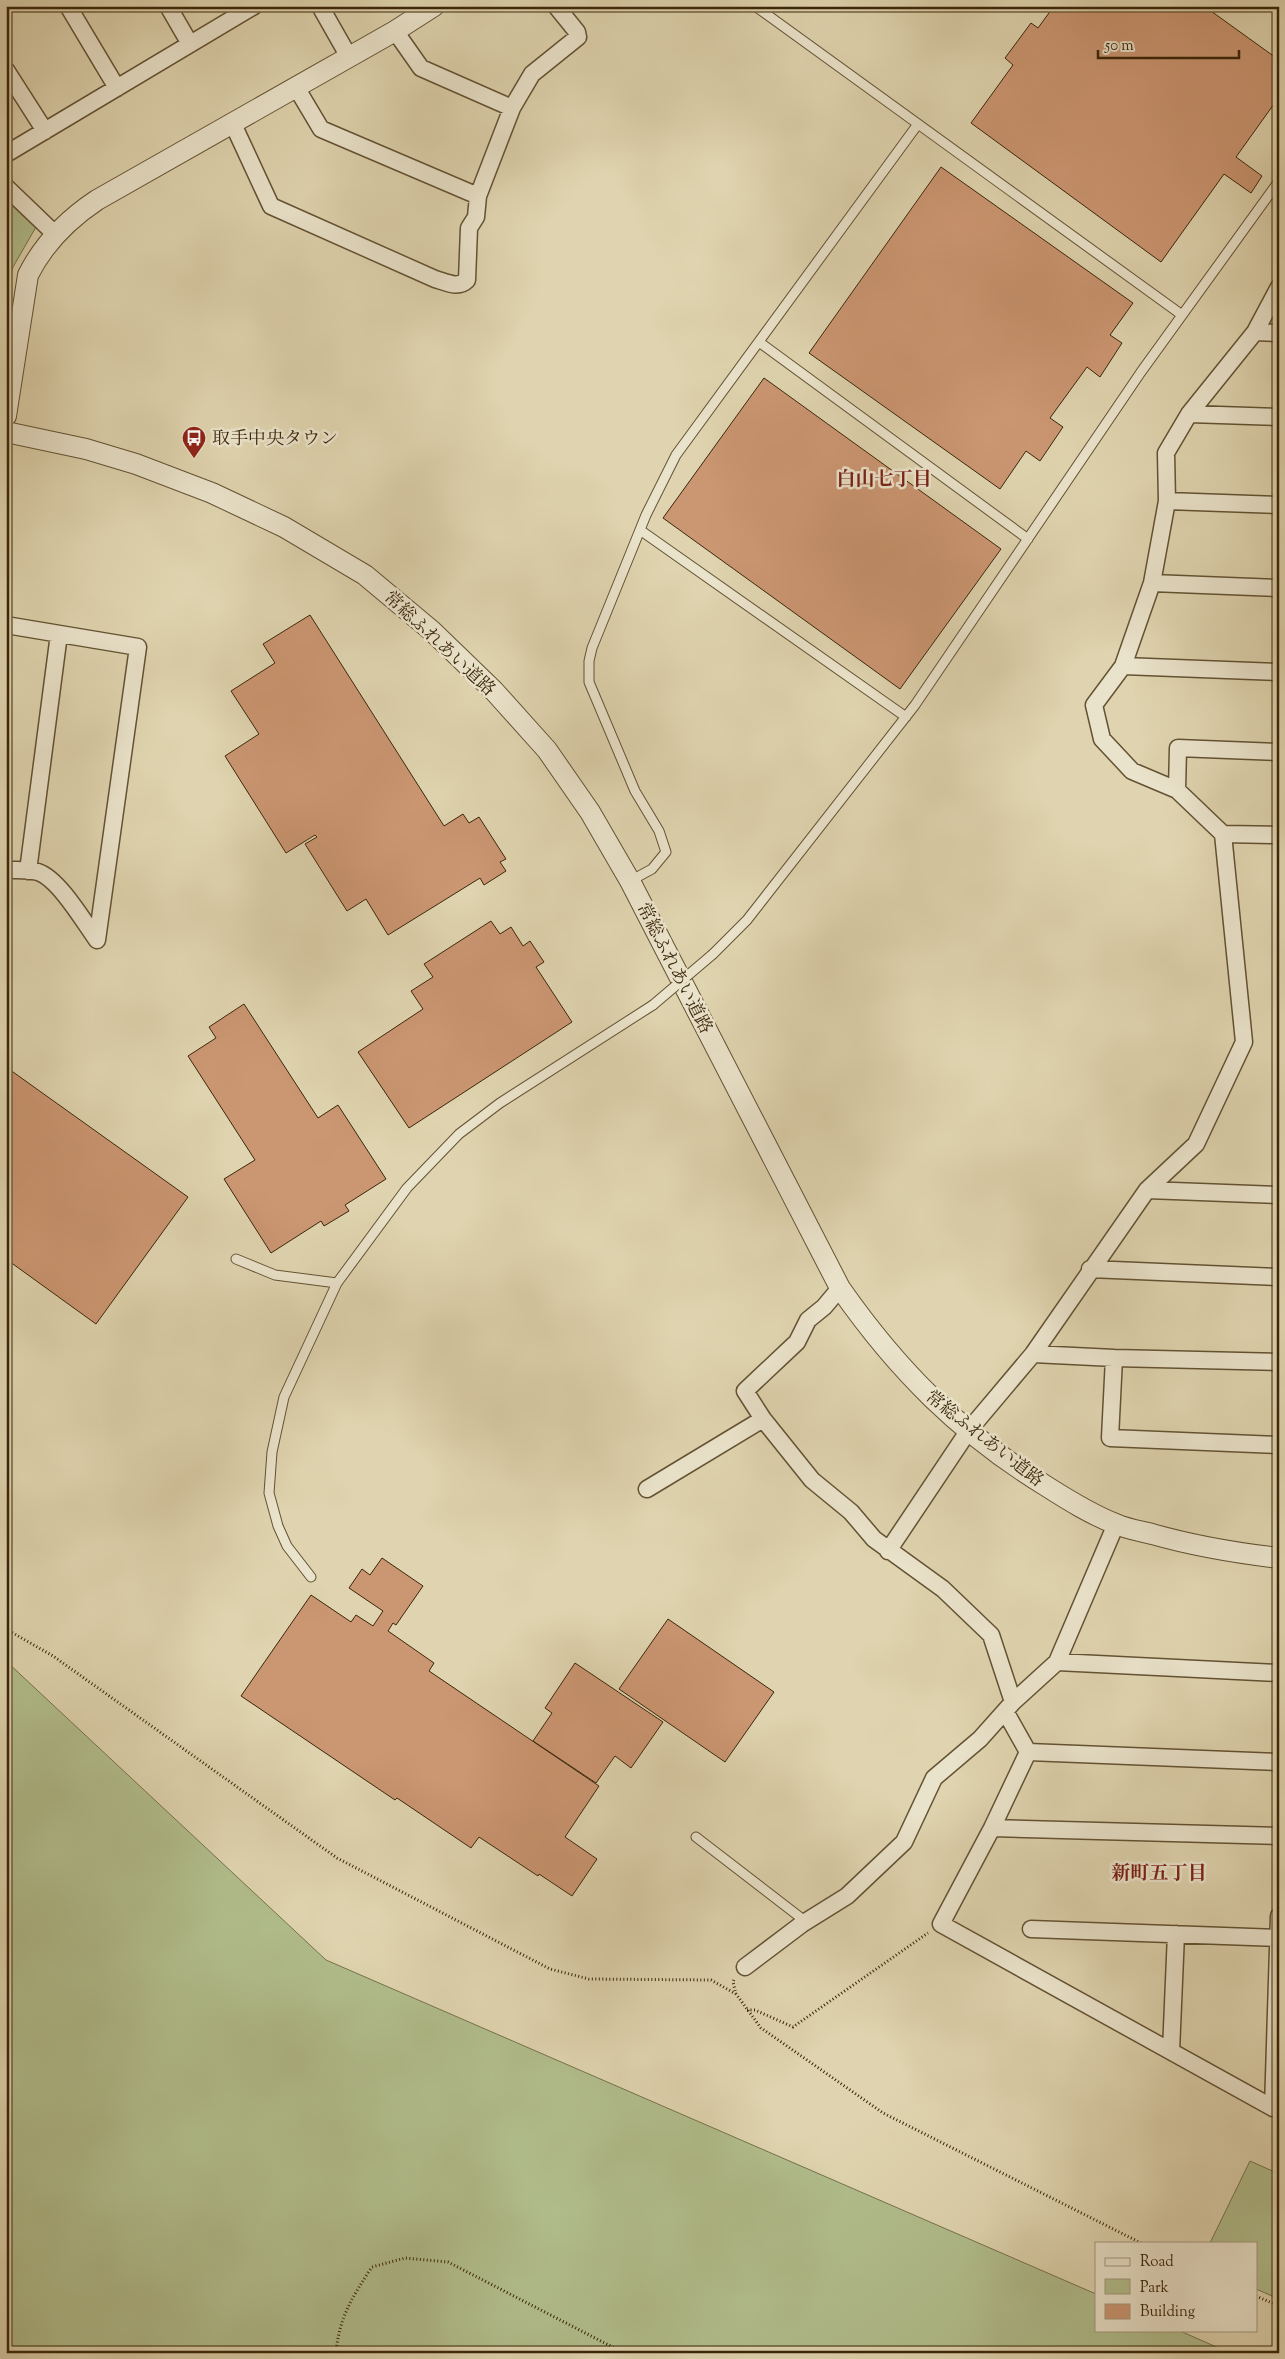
<svg xmlns="http://www.w3.org/2000/svg" width="1285" height="2359" viewBox="0 0 1285 2359" font-family="'Sorts Mill Goudy','Noto Serif JP',serif">
  <style>
    .green { fill: #b1bd8c; stroke: #76724b }
    .building { fill: #cb9672; stroke: #3a260a }
    .lines { fill: none; stroke-linecap: round; stroke-linejoin: round }
    .service-casing { stroke: #635233; stroke-width: 11 }
    .minor-casing { stroke: #635233; stroke-width: 19 }
    .tertiary-casing { stroke: #635233; stroke-width: 22 }
    .path { stroke: #3a260a; stroke-width: 3; stroke-dasharray: 1 2.5; stroke-linecap: butt }
    .service { stroke: #eae3cb; stroke-width: 9 }
    .minor { stroke: #eae3cb; stroke-width: 16 }
    .tertiary { stroke: #eae3cb; stroke-width: 20 }
    .service-bridge-casing { stroke: #635233; stroke-width: 11; stroke-linecap: butt }
    .service-bridge { stroke: #eae3cb; stroke-width: 9 }
    .labels { text-anchor: middle; stroke-width: 5; stroke-linejoin: round; paint-order: stroke }
    .poi-label { font-size: 18px; fill: #3a260a; stroke: #eae3cb; text-anchor: start }
    .street-label { font-size: 18px; fill: #3a260a; stroke: #eae3cb }
    .neighbourhood-label { font-size: 19px; font-weight: bold; fill: #7a1f14; stroke: #eae3cb }
  </style>
  <rect width="100%" height="100%" fill="#dfd4af"/>
  <filter id="stains"><feTurbulence type="fractalNoise" baseFrequency=".004" numOctaves="4"/><feColorMatrix values="0 0 0 0 .2 0 0 0 0 .09 0 0 0 0 .02 0 0 0 .5 -.17"/></filter>
  <radialGradient id="worn" r=".72"><stop offset=".6" stop-color="#630" stop-opacity="0"/><stop offset="1" stop-color="#630" stop-opacity=".3"/></radialGradient>
  <path class="green" d="M6,200l30,27 -23,40 -7,24z
    M6,1661l320,299 770,334v36h82l52,23h-1224z
    M1250,2161l29,13v125l-23,-10v-46h-46z"/>
  <path class="building" d="M1054,6h150l75,54v37l-43,60 26,19 -11,17 -27,-19 -63,88 -190,-139 42,-58 -8,-7 26,-35 7,5z
    M941,167l192,136 -23,32 12,8 -22,34 -13,-10 -37,51 13,9 -23,34 -14,-10 -26,38 -191,-136z
    M764,378l237,171 -101,140 -237,-171z
    M310,615l134,211 19,-12 6,9 10,-6 27,42 -6,3 6,9 -22,14 -4,-7 -92,57 -22,-36 -19,12 -42,-67 12,-7 -2,-2 -29,18 -61,-97 34,-22 -28,-43 44,-28 -12,-19z
    M491,921l9,13 11,-7 12,19 7,-5 14,21 -8,5 36,55 -163,106 -51,-76 65,-43 -12,-18 22,-14 -9,-13z
    M244,1004l74,114 20,-13 48,74 -41,26 4,6 -25,15 -3,-5 -50,32 -47,-74 31,-19 -67,-104 28,-18 -7,-11z
    M6,1067l182,130 -92,127 -90,-65z
    M382,1558l41,28 -27,39 -3,-2 -5,8 46,32 -5,8 170,115 -34,51 32,22 -25,37 -33,-22 -1,2 -59,-39 -8,11 -74,-50 -2,2 -154,-104 70,-101 40,27 5,-7 17,11 10,-15 -34,-23 13,-19 8,6z
    M668,1619l106,73 -49,70 -106,-73z
    M575,1663l88,59 -32,46 -16,-12 -19,27 -63,-42 19,-28 -7,-5z"/>
  <g class="lines">
    <defs>
      <path id="service" d="M755,6l427,309
        M759,342l269,197
        M640,530l266,187
        M630,881l22,-12 14,-17 -7,-21 -24,-40 -46,-109v-21l3,-13 54,-133 30,-60 242,-331
        M713,954l34,-34 168,-215 226,-333 138,-191
        M236,1259l39,16 62,8
        M311,1577l-24,-31 -9,-20 -9,-33 3,-41 12,-55 53,-114 70,-95 52,-54 41,-31 153,-98
        M696,1837l109,84"/>
      <path id="minor" d="M68,6l49,82
        M168,6l22,38
        M320,6l29,51
        M395,31l26,37 91,40
        M6,70l39,61
        M296,87l25,42 157,67
        M233,124l38,82 164,73c11,3 23,10 32,1l2,-52 7,-11 2,-21 34,-88 20,-34 46,-37 -1,-5 -21,-26
        M6,154l248,-148
        M6,187l49,47
        M1255,332l24,1
        M1189,414l90,3
        M1167,501l112,4
        M1152,583l127,5
        M6,625l132,22 -41,293
        M1123,666l156,6
        M1177,790l1,-42 101,4
        M1223,834l56,1
        M6,870c11,0 22,-1 32,2 21,7 46,50 59,68
        M28,871l31,-237
        M1147,1190l132,5
        M1090,1269l189,8
        M840,1288l-16,19 -16,13 -11,22 -52,49 18,28 49,61 39,32 23,27 69,50 48,46 22,67 -8,9 23,41
        M1033,1354l81,4 165,4
        M1114,1358l-4,80 169,7
        M647,1489l116,-70
        M888,1551l81,-121 64,-76 114,-164 49,-46 48,-102 -21,-208 -46,-44 -45,-19 -30,-32 -8,-34 29,-39 29,-83 15,-82 -1,-48 23,-39 66,-82 24,-45
        M1057,1662l222,11
        M1013,1702l44,-40 59,-138
        M1028,1752l-36,76 -51,96 332,184 6,1
        M1028,1752l251,10
        M992,1828l287,8
        M1031,1929l248,9
        M745,1967l57,-43 45,-28 57,-54 30,-64 46,-39 25,-28
        M1171,2051l5,-117
        M1273,2108l6,-192"/>
      <path id="tertiary" d="M6,416l22,-141c16,-32 39,-55 69,-75l298,-169 39,-25
        M6,432l80,17 50,15 76,29 72,34 81,48 67,56 62,60 53,59 43,62 40,69 210,407c58,83 120,145 206,198 22,14 46,29 70,38 11,5 24,7 36,10 42,12 84,19 127,24"/>
    </defs>
    <use href="#service" class="service-casing"/>
    <use href="#minor" class="minor-casing"/>
    <use href="#tertiary" class="tertiary-casing"/>
    <path class="path" d="M6,1629l47,27 284,202 213,111 39,10 122,1 25,14
      M734,1980l-1,2 3,12 25,34 122,85 258,130
      M747,2010h8l38,17 135,-94
      M1256,2296l23,10
      M336,2353c3,-36 17,-57 36,-86l33,-9 43,4 176,91"/>
    <use href="#service" class="service"/>
    <use href="#minor" class="minor"/>
    <use href="#tertiary" class="tertiary"/>
    <defs>
      <path id="service-bridge" d="M653,1005l60,-51"/>
    </defs>
    <use href="#service-bridge" class="service-bridge-casing"/>
    <use href="#service-bridge" class="service-bridge"/>
  </g>
  <defs>
    <symbol id="bus-pin" viewBox="-11 -11 22 30"><path d="M0 17L-7.5 6A9.5 9.5 0 1 1 7.5 6Z" fill="#8f2418" stroke="#eae3cb"/><path d="M-5-6H5V4H4V6H2V4H-2V6H-4V4H-5ZM-3.5-4V0h7V-4ZM-3.5 1.2v1.5H-2V1.2ZM2 1.2v1.5H3.5V1.2Z" fill="#fff"/></symbol>
  </defs>
  <g fill-rule="evenodd">
    <use href="#bus-pin" x="180" y="424" width="28" height="38"/>
  </g>
  <g class="labels">
    <g class="poi-label">
      <text x="212" y="444">取手中央タウン</text>
    </g>
    <g class="street-label">
      <text transform="translate(440 643) rotate(43)" y="6">常総ふれあい道路</text>
      <text transform="translate(675 968) rotate(63)" y="6">常総ふれあい道路</text>
      <text transform="translate(985 1438) rotate(38)" y="6">常総ふれあい道路</text>
    </g>
    <g class="neighbourhood-label">
      <text x="884" y="485">白山七丁目</text>
      <text x="1159" y="1879">新町五丁目</text>
    </g>
  </g>
  <rect width="1285" height="2359" fill="none" stroke="#dfd4af" stroke-width="25"/>
  <rect x="8" y="8" width="1270" height="2344" fill="none" stroke="#3a260a" stroke-width="2.5"/>
  <rect x="12" y="12" width="1260" height="2334" fill="none" stroke="#3a260a"/>
  <rect x="1095" y="2242" width="162" height="90" fill="#eae3cb" stroke="#a4977e"/>
  <rect x="1105" y="2258" width="25" height="8" fill="#eae3cb" stroke="#a4977e"/>
  <text x="1140" y="2266" font-size="15" fill="#3a260a">Road</text>
  <rect x="1105" y="2279" width="25" height="15" fill="#b1bd8c" stroke="#a4977e"/>
  <text x="1140" y="2292" font-size="15" fill="#3a260a">Park</text>
  <rect x="1105" y="2304" width="25" height="15" fill="#cb9672" stroke="#a4977e"/>
  <text x="1140" y="2316" font-size="15" fill="#3a260a">Building</text>
  <path d="M1098 50v8h141v-8" fill="none" stroke="#3a260a" stroke-width="2.5"/>
  <text x="1105" y="50" font-size="15" fill="#3a260a" stroke="#eae3cb" stroke-width="4" paint-order="stroke">50 m</text>
  <rect width="100%" height="100%" filter="url(#stains)"/>
  <rect width="100%" height="100%" fill="url(#worn)"/>
</svg>
